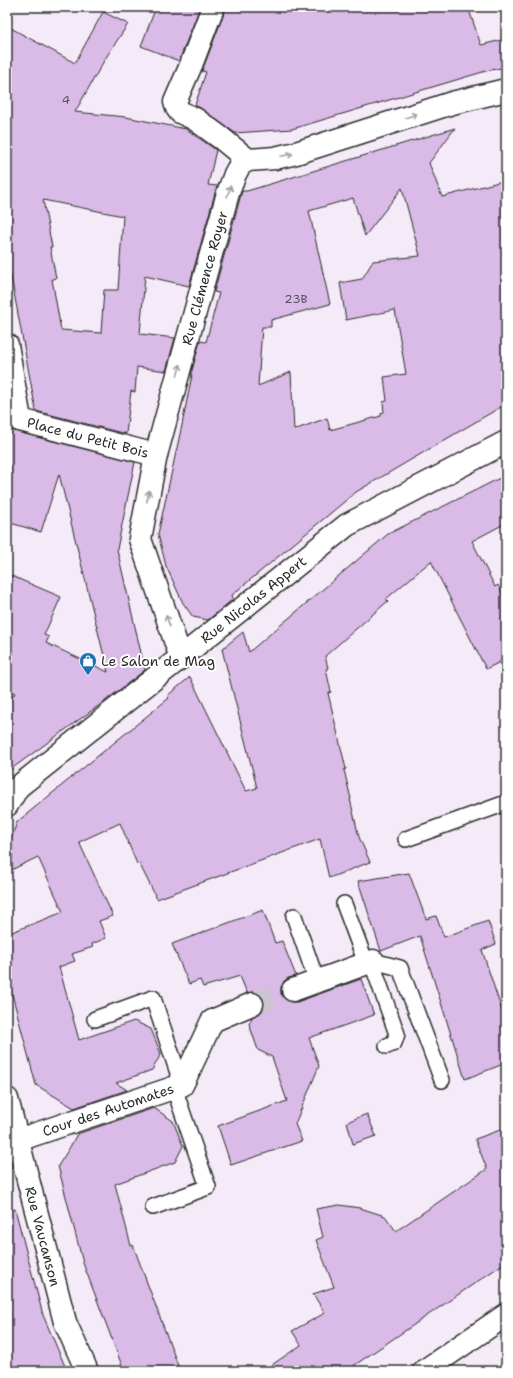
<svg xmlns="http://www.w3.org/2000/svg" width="513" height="1378" viewBox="0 0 513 1378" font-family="'Shantell Sans',sans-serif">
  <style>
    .building { fill: #dabae7; stroke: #2b2b2b; fill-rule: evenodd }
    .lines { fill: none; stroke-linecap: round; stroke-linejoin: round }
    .minor-tunnel { stroke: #ccc4cf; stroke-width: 22; stroke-dasharray: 22 11; stroke-linecap: butt }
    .service-casing { stroke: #2b2b2b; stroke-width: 18 }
    .minor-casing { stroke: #2b2b2b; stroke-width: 25 }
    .tertiary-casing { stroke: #2b2b2b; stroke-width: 25 }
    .service { stroke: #fff; stroke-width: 15 }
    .minor { stroke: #fff; stroke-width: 22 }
    .tertiary { stroke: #fff; stroke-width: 22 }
    .oneway { stroke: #a0a0a0 }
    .labels { text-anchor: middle; stroke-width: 4; stroke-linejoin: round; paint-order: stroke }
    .number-label { font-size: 12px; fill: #574f5a }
    .street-label { font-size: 14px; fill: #2b2b2b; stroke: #fff }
    .poi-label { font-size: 14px; fill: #2b2b2b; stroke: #fff; text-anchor: start }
  </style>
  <rect width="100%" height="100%" fill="#f4eaf8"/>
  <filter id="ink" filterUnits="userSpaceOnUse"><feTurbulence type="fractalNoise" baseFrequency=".025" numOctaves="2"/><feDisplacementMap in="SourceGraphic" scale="8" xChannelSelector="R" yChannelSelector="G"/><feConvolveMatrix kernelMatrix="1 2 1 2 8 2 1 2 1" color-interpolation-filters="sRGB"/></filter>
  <g filter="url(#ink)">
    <path class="building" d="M156,7h44l-21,54 -38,-15z
      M225,7h243l13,38 25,-6v28l-20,4 -194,58 -57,4 -33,-24 -7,-4 11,-33 -4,-1 23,-60z
      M103,12l25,12 -23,35 -30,53 51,5 60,12 30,21 -8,35 9,1 -28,100 -44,-10 -5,58 35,4 -9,33 -29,-4 -2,25 -4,-1 -5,43 -90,-23 -29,-156v-229l68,37zM43,200l80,16 -5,74h-14l-3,43 -40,-3 -9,-51 4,-1 -6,-31h2z
      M455,128l-26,35 13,34 64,-17v224l-150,88 -124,103 1,4 -25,21 -15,-3 -10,-14 -17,-37 -8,-32 24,-109 10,-50 -1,-1 9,-33 6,1 13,-49 -5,-1 28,-101h5zM402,188l18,68 -47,5 -11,18 -22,4 6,37 49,-10 11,64 -22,3 3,24 -4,1 1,10 -3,1v3l-51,14 -3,-12 -33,12 -3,-58 -33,14 4,-59h9v-7l59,-16 -21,-93 44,-13 12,38z
      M7,428l10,4 118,30 -18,87 28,121 -40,31 -98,71v-67l8,-12 -8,-3v-116l54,23 -17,38 5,2 -3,6 62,29 -49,-198 -18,58 -34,-10z
      M506,475v48l-34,18 23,46 3,-2 8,15v59l-20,10 -55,-108 -45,38 2,2 -63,55 3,12 -2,1 5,23 -3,1 18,76 -2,1 7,29h-1l9,38 11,25 -41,16 -9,-39 -163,60 -18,-36 -2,1 -17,-41 -41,19 34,74 -14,5 7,17 -14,6 1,3 -21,7 3,7 -16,6 20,73 55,-19 17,8 10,25 -9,16 -36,13 11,7 -53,18 -38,-23 -29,-110v-41l56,-22 -25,-55 -31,15v-21l10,-29 152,-124 -2,-2 23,-19 56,114 11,-3 -35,-139 21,-17 6,20 139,-118z
      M409,873l17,46 10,-3 8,21 44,-16 8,23 -14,6 24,73v40l-41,16 -45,-143 -39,15 -23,-70z
      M263,910l12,33 7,-2 14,35 -8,2 -5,4 -2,5v7l4,5 5,3h7l64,-23 13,36 -65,23 10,28 -24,58 7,17 -71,24 -13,-39 69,-25 -15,-44 -14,-7 -9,-26 3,-7 10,-6 2,-5v-7l-5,-5 -6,-2 -6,1 -7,-17 -37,11 -3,-7 -11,4 -17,-40z
      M154,1108l19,13 10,25 -8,16 -60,22 16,62 2,-1 47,126h-56l-41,-108 -25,-97 12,-19 7,-13z
      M367,1114l9,22 -23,8 -6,-22z
      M506,1128v134l-160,109h-83l38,-26 -9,-14 33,-18 -12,-19 21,-7 -18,-47 7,-3 -7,-28 23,-4 21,3 25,8 11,15 91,-62 -12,-30z
      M15,1209l28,106 24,56h-60v-161z"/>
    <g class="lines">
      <path class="minor-tunnel" d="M252,1004l41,-14"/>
      <defs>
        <path id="service" d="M406,839l100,-36
          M344,904l22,59
          M294,916l23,66
          M95,1019l58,-21 29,87
          M387,1046l7,-3 3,-9 -23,-65 -1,-8 27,7 42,112
          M153,1207l55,-20 -34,-99"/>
        <g id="minor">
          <path d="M213,7l-22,58 -16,37 2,6 3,4 15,7 26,19 27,22"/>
          <path d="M7,345l13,75"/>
          <path id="s1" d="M7,415l13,5 136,35"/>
          <path id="s2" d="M181,658l-41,-119 16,-84 50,-183 22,-79 7,-19 5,-9 8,-5 27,-2 21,-5 156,-50 54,-13"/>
          <path id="s3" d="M7,805l11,-18 329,-262 159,-83"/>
          <path d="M293,990l80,-29"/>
          <path id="s4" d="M7,1099l58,223 22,49"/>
          <path id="s5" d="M18,1140l164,-55 30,-64 40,-17"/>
        </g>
        <path id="tertiary" d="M424,1371l82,-56"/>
      </defs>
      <use href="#service" class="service-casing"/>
      <use href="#minor" class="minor-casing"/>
      <use href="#tertiary" class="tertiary-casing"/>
      <use href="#service" class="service"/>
      <use href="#minor" class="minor"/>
      <use href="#tertiary" class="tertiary"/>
    </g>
    <defs><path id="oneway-shaft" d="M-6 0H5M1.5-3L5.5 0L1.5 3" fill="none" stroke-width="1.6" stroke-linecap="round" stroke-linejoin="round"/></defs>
    <g class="oneway">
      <use href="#oneway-shaft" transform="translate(411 116) rotate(-18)"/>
      <use href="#oneway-shaft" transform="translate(287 155) rotate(-12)"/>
      <use href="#oneway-shaft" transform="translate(229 191) rotate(-72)"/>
      <use href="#oneway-shaft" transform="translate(179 370) rotate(-75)"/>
      <use href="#oneway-shaft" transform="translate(148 496) rotate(-79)"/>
      <use href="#oneway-shaft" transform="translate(168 621) rotate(-110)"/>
    </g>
  </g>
  <defs>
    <symbol id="shop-pin" viewBox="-11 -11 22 30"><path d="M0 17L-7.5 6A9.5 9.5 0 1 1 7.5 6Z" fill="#1f6fb2" stroke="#fff"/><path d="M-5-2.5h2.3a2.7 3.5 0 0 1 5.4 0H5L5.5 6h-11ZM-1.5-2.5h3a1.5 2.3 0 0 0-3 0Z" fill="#fff"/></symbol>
  </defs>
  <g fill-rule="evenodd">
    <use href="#shop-pin" x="78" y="651" width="20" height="27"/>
  </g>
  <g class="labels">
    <g class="number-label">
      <text x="66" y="104">4</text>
      <text x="296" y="303">23B</text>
    </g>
    <g class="street-label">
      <text dy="5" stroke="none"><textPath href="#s2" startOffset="395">Rue Clémence Royer</textPath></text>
      <text dy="5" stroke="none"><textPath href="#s1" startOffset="84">Place du Petit Bois</textPath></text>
      <text dy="5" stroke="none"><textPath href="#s3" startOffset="322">Rue Nicolas Appert</textPath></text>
      <text dy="5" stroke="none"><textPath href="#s5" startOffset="95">Cour des Automates</textPath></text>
      <text dy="5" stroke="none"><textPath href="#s4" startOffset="142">Rue Vaucanson</textPath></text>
    </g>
    <g class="poi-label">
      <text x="101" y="666">Le Salon de Mag</text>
    </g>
  </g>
  <rect width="513" height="1378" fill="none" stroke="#fff" stroke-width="24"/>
  <rect x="12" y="12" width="489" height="1354" fill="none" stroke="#2b2b2b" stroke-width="1.5" filter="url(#ink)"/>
</svg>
